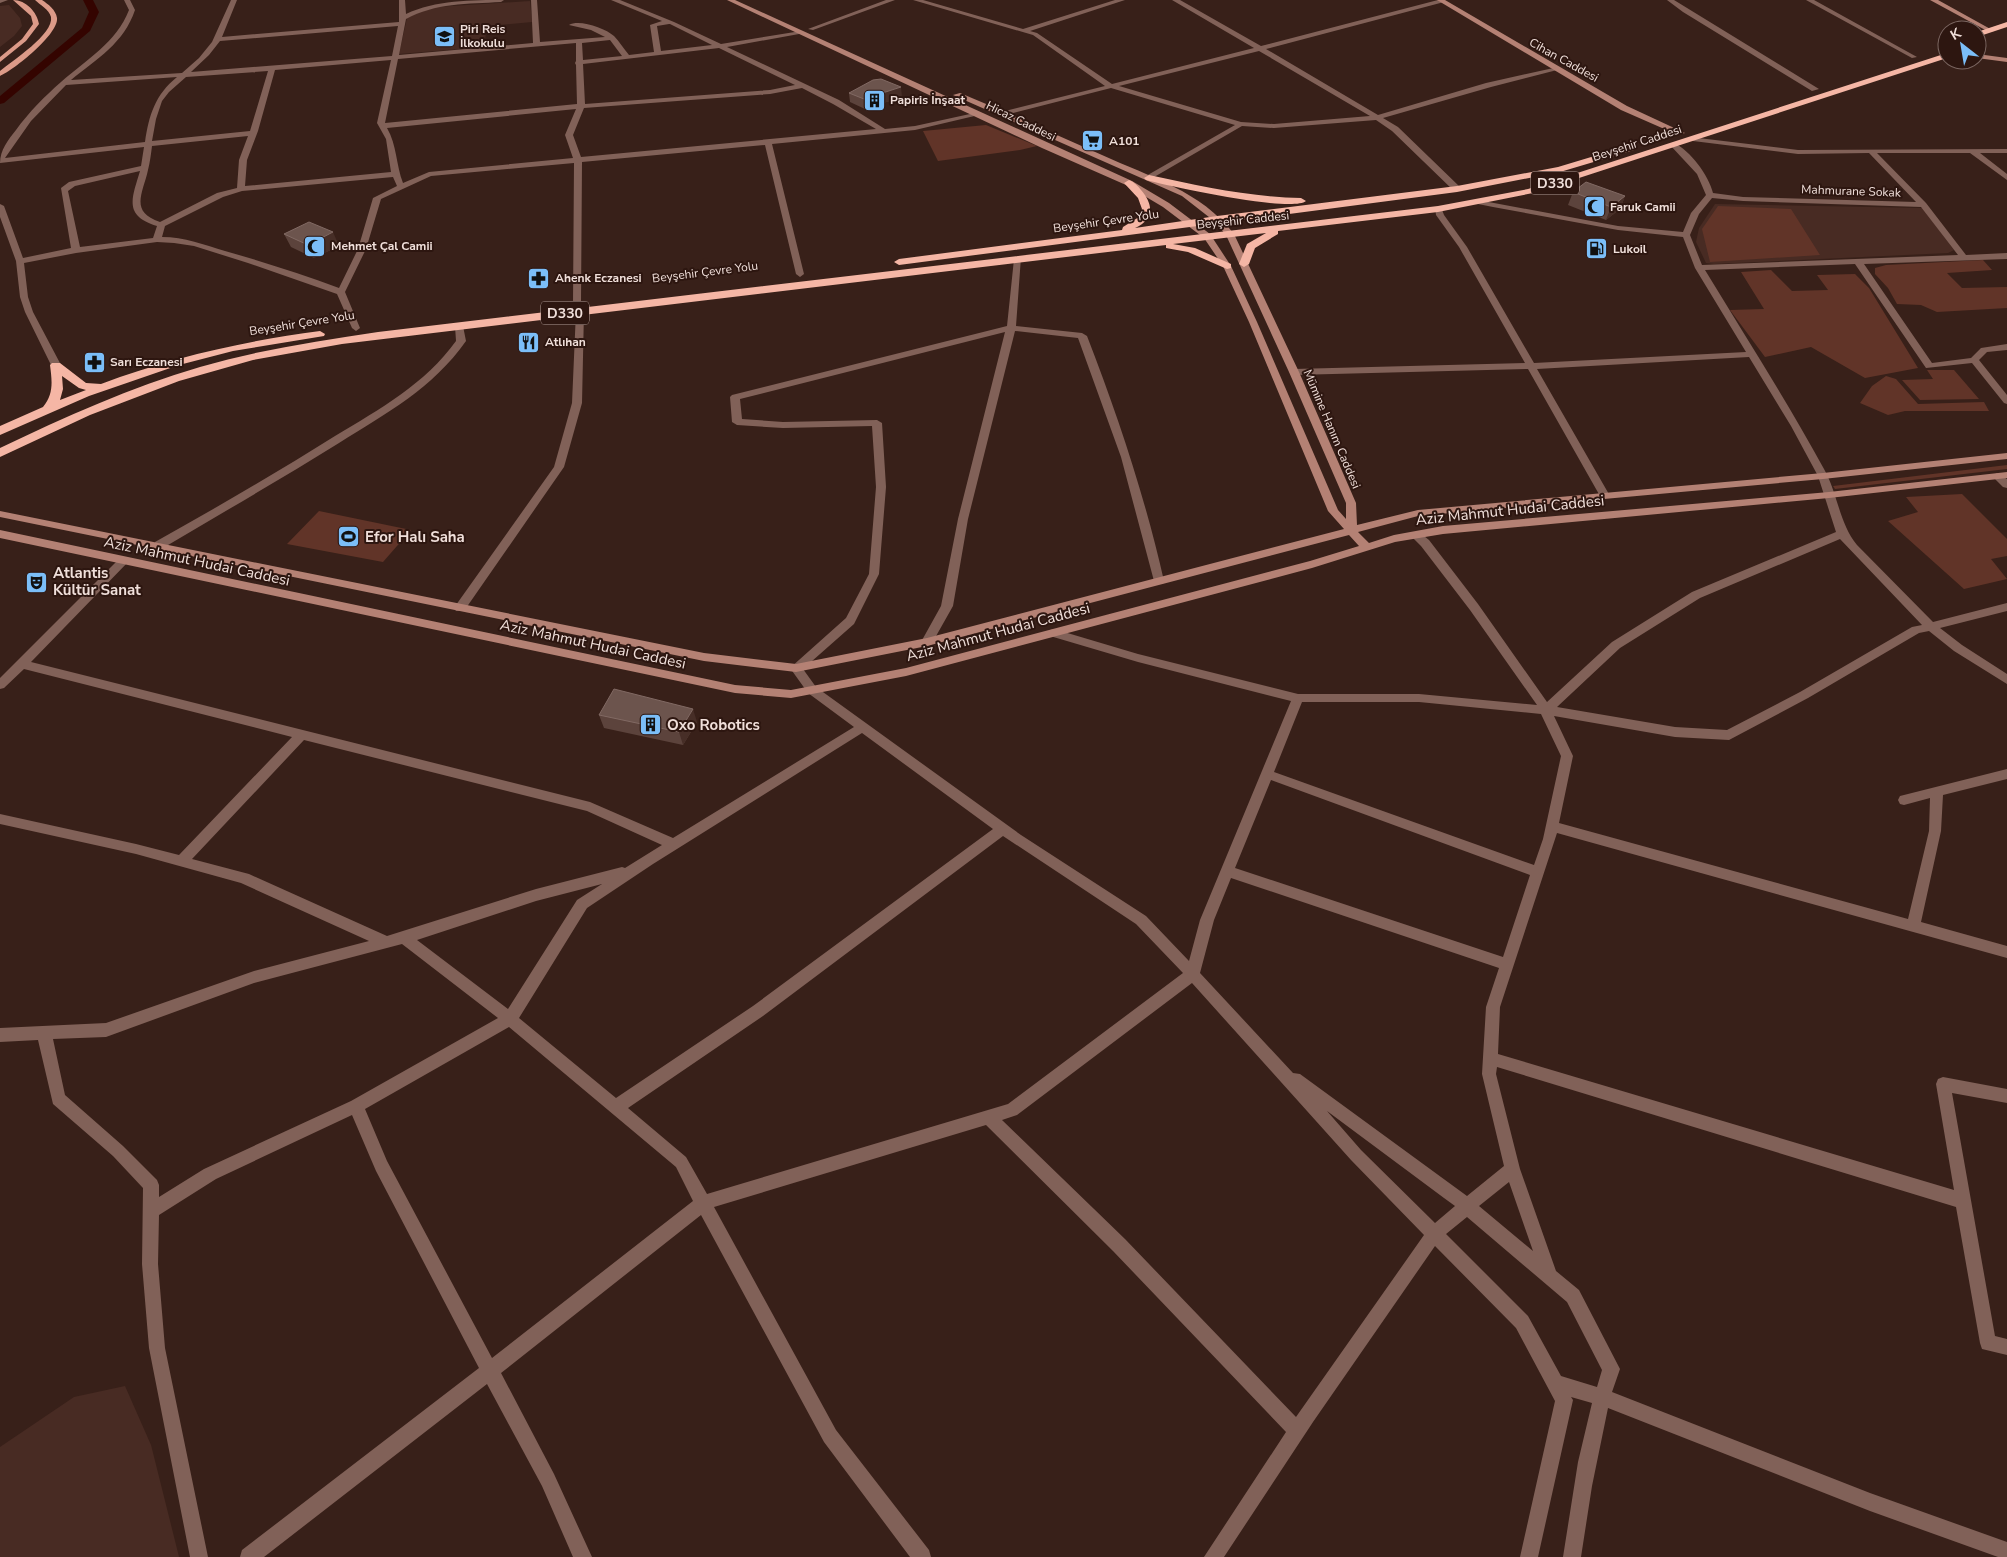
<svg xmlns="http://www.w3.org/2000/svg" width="2007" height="1557" viewBox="0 0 2007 1557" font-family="'Nunito Sans',sans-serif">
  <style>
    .built { fill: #482b23 }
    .green { fill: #613428 }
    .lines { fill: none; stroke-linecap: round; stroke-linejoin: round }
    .canal { fill: #340400; fill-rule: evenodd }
    .street { fill: #816158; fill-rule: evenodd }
    .secondary { fill: #b48174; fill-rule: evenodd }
    .primary { fill: #dc9a88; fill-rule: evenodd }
    .highway { fill: #f5b6a5; fill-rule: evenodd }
    .wall { fill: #5c433c }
    .shaded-wall { fill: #472e27 }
    .building { fill: #6c544d; stroke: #816963 }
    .labels { text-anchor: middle; stroke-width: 4; stroke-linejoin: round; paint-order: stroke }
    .far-poi-label { font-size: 12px; font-weight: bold; fill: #f0dfda; stroke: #2d1610; text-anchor: start }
    .far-street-label { font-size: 12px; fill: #f0dfda; stroke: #2d1610 }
    .shield { fill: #2d1610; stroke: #b6a39d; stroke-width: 1 }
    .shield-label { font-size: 14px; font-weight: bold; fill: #f0dfda }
    .street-label { font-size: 15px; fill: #f0dfda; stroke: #2d1610 }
    .poi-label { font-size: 15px; font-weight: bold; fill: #f0dfda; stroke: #2d1610; text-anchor: start }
  </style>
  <rect width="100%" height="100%" fill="#382019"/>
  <path class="built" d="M530,1l2,21 -45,4 -3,21 -85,7 8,-36 14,-7 15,-4z
    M9,5l11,13 2,8 -8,10 -14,11v-41z
    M1715,204l208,4 31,42 -6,3 -234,11 -8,-1 -10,-21 3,-14z
    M125,1386l26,59 28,112h-179v-110l74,-50z"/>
  <path class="green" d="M986,125l51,21 -17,4 -82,11 -15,-30z
    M1718,206l73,3 29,46 -110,7 -8,-33z
    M1983,260l9,10 -45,3 15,15 45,-1v21l-70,4 -16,-7 -24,-1 -9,-16 -13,-14v-6l11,-3z
    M1771,270l21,21 36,-1 -11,-15 38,-1 14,14 49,80 -53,10 -54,-31 -46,10 -35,-47 34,-1 -23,-37z
    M1927,370h27l25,29 -59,1 -18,-20 31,-1z
    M1886,376l10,3 22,25 66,-2 5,9h-84l-17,4 -28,-12 12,-17z
    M2007,465v4l-172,20 -2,-3z
    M1962,494l45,45v17l-16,3 16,20 -43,10 -76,-68 30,-9 -12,-15z
    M319,511l92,19 -28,32 -96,-18z"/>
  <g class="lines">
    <path class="canal" d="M83,0h10l6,12 -9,19 -86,72 -4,1v-8l82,-68 7,-16z"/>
    <path class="street" d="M0,0h8l-8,3z
      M124,0h6l5,10c-11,33 -38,49 -64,70l111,-7 17,-15 13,-16 19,-42h6l-15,37 177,-15v-22h6l1,14c29,-14 66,-14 98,-14l-3,2c-33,2 -66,1 -95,17l-7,36 134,-12 -2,-43h6l3,42 65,-5 -14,-7 -22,-5c10,-6 36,3 45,11 5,5 10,13 15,19l25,-3 -4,-27 12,-4 -51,-21h9l54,22 47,22 80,-13v2l-2,1 -72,13 112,53 46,29 30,-3 64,-14 4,2 -68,16 -143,14 32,130 -4,3 -4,-3 -31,-129 -183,17 -1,140 -4,3 -4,-3 1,-139 -143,13 -50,23 -15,50 -21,43 15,36 -4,3 -4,-3 -15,-34 -89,-31 -54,-17 -20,-3 -17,-1 -81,11 -52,10 4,34 5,15 28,53 -5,3 -5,-3 -26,-53 -5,-15 -4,-36 -16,-44v-13l4,2 19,52 48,-10 -10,-60 8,-6 72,-16 3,-19 -144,16c0,-13 8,-23 16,-33 13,-18 29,-34 45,-48 26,-23 55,-39 68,-72zM669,24h1l42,21 -51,6 -4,-25zM398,26l-6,30 -201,16 18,-17 11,-14zM610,40l12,16 -39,4 -1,-17zM576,43v18l-1,2 1,2 1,39 -192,19 13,-64zM719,48l76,37 -25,5 -185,14 -2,-40zM391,60l-14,63 9,16 5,33 -146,14 2,-26 11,-29 17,-61zM268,71l-18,60 -98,10 4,-22 6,-18 7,-9 17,-15zM177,77c-22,18 -28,38 -32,65l-140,16 26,-37 35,-36zM802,88l31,16 43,25 -295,28 -8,-22 11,-27 186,-14zM576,109l-11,26 8,23 -144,14 -26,11c-7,-18 -6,-38 -16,-55zM248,136l-9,24 -2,28 -20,5 -57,29c-31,-10 -17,-29 -12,-52 2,-8 3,-16 4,-24zM140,171c-8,27 -17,45 17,55l-4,12 -73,9 -12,-56 7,-5zM393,177l4,9 -24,12 -15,51 -19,39c-38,-14 -75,-26 -114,-37 -20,-6 -41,-14 -63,-14l3,-11 58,-29 19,-6z
      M886,0h9l-82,30 -5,-1z
      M913,0h10l100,29 92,-29h10l-95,31 7,2 75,51 142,-36 -82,-48h8l81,46 177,-46h7l-1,2 -178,47 112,66 108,-32 72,-16 3,2 -70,18 -108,31 15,9 62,60v4h-6l-62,-60 -16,-11 -102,8 -32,-2 -93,54 -4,-2 1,-2 89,-51 -124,-37 -110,28v-4l104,-26 -72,-51zM1259,51l111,65 -96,8 -33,-2 -122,-36z
      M1667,0h7l145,89 -7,2 -129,-79z
      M1806,0h8l103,57 -5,1z
      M1690,137l108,13 209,-1v4h-27l27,21v6l-37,-27h-93l49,50 40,52 41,-2v6l-143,5 68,99 39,-5 10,-10 26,-4v6l-20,2 -8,8 28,35v9l-3,-1 -32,-40 -46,5 -71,-104 -150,6c40,66 82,131 119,199 14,25 15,54 33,76l76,77 74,-19v8l-67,17 22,17 45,29v10l-53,-33 -25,-20 -10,2 -111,65 -79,42 -54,-3 -121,-21 19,40 -14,67 349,96 21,-88 1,-33 -26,7 -4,-1 -2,-4 2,-4 107,-27v10l-64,16 -2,36 -20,91 86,24v12l-450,-125 -57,174 -2,47 456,136 -18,-106 2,-5 5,-2 64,12v14l-55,-10 43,243 12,3v16l-25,-6 -2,-6 -24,-136 -459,-140 -1,7 24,95 36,102 23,19 41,79 -8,23 258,101 137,49v15h-9l-128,-46 -262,-103 -16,78 -11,71h-18l15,-95 14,-59 -21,-6 2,3 -35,157h-18l35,-156 -39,-73 -81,-82 -122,176 -89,135h-20l82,-125 -173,-181 -127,-126 -272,82 122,223 93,120 2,7h-21l-86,-115 -123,-227 -200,158 53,101 38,83h-19l-31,-71 -55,-102 -223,173h-24l2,-7 237,-182 -103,-197 -24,-56 -136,64 -57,36 -1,49 7,84 43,209h-18l-41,-209 -7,-84 1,-76 -30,-32 -60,-52 -15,-64 -38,2v-14l106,-5 148,-52 115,-30 -128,-58 -105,-29 -136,-30v-10l136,30 43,11 113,-118 -268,-68 -20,19 -4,1v-11l120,-120 4,-1 5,4 -98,101 559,140 83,36 181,-111 -46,-34 -18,-25 56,-50 23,-44 7,-87 -4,-61 -89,2 -46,-3 -5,-3 -2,-25 2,-2 275,-69 7,-67 7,-2 -5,69 66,7 5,3c31,80 58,161 77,245l-1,3h-8l-1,-3 -33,-124 -43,-119 -63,-7 -47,188 -15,87 -22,39 -4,1 -6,-4 20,-36 17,-87 47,-187 -265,67 2,20 41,3 94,-2 5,3 4,64 -7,87 -25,50 -51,45 13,18 205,148 125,81 43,45 11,-41 91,-219 -153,-39 -88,-26 -2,-3 2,-3 4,-1 84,25 160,40h121l118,11 -67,-95 -49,-64 -11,-11 1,-3h8l10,8 49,64 69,98 65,-60 80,-50 144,-60 -18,-56 -27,-50 -42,-69 -212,12 73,127 -5,3 -5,-3 -72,-127 -234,6 -5,-3 5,-3 231,-6 -66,-116 -23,-32 -1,-8h6l3,8 23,32 67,116 212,-11 -51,-84 -12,-31 -65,-7 -125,-23 -15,-3v-4l140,26 65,6 8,-19 15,-18 -9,-21 -27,-29 4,-2c16,7 35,33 39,50l30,4 173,5 -47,-49 -71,1 -105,-13 -4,-2zM1712,198l31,3 178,6 37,48 -256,10 -12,-30 9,-21zM1840,539l82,86 -10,2 -112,65 -73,38 -52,-3 -118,-20 63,-59 80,-50zM1302,702h117l122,12 20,42 -18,83 -9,26 -260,-93zM862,733l131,96 -240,177 -137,92 -97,-80 68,-110 66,-44zM304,740l283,71 75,34 -37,23 -3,-1 -86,22 -149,47 -138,-62 -57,-15zM1271,780l259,95 -27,82 -268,-89zM1003,836l133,88 47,49 -175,131 -301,90 -21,-37 -58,-49 135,-92zM1231,878l268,90 -13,39 -4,67 22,92 -37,30 -167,-122 -7,-1 -93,-100 14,-53zM602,884l-25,16 -69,109 -91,-69 119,-39zM402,944l96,74 -147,83 -147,68 -45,28v-12l-2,-5 -34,-34 -58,-51 -12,-56 53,-2 148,-54zM1192,983l159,177 73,75 -128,182 -171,-178 -123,-119 15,-5zM509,1027l167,140 17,34 -201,157 -105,-197 -22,-52zM1327,1111l117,87 11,8 -20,17 -74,-73zM1509,1182l24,69 -54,-45zM1467,1217l100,85 35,68 -5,17 -36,-11 -33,-60 -82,-82z
      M580,308l4,3 -2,92 -18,64 -100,144h-8l-2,-3 2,-3 98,-138 18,-64 4,-92z
      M459,323l4,3 3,15c-34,48 -78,71 -127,102 -58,36 -117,70 -176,105h-8l-1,-3 1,-3c61,-34 121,-69 180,-106 45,-27 90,-52 121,-95l-1,-15z
      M1997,473l10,6v9l-4,-1 -11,-11z"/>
    <path class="secondary" d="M727,0h8l397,181 37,22 41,31 21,32 26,56 81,188 8,9v-16l-57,-131 -63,-137 -12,-14 -32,-25 -229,-101 7,-2c48,20 95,41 142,62 48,22 99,36 132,79l65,138 57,131 1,22 61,-15 405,-37 184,-20v6l-184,20 -405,37 -60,16 11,11 25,-8 49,-9 386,-34 178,-20v6l-178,20 -386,36 -48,8 -83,26 -406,108 -115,22 -56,-5 -735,-155v-8l735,155 56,5 115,-22 404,-107 49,-15 -10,-11 -422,111 -131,26 -92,-11 -704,-144v-6l704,142 92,11 131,-26 417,-109 -16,-18 -79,-189 -26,-56 -19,-28 -41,-31 -37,-22 -84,-37z
      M1437,0h8l182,106 58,27 -7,2 -57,-25z
      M1930,0h8l56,31 -5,1z
      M1977,54l30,4v4l-30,-4z"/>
    <path class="primary" d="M13,0c13,0 24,12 26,24l-13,17 -26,21v-5l22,-18 11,-15 -2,-8z
      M35,0h7c6,4 14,10 15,18 2,16 -43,52 -57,58v-5c12,-10 54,-37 51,-54 -2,-8 -11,-12 -16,-17z"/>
    <path class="highway" d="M2007,22v5l-30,10v-5z
      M1947,53v5l-414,135 -95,19 -160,19v3l-23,14 -6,16 -5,3 -5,-3 8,-20 19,-11 -93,11 22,4 36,16v4l-4,1 -39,-17 -22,-4v-3l-824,99 -89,16 -74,21 -89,34 -90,42v-9c65,-31 131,-61 200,-81 58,-17 118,-26 178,-35l1060,-126 90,-17z
      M1631,145l3,1v4l-74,22 -103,20 -558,73 -5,-3 5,-3 223,-29 1,-3 16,-10 3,-8 -4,-11 -14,-15 5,-3c5,2 9,6 12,10 13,15 13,29 -6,38l82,-12 240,-30 101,-19z
      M1149,175c50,11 100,22 152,23l5,3c-15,12 -137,-15 -160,-21l-2,-2z
      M320,331l5,3 -1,2 -91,15 -54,14 -90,31 -89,39v-9l43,-19c11,-13 9,-26 7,-42l2,-2h8l26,20 15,1c71,-27 144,-43 219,-53zM62,376l17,12 7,2 -26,10 3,-11z"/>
  </g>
  <path class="wall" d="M849,93l53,4 -37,12 -15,-7z
    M1573,192l52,4 -5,13 -14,11 -38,-15z
    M284,234l55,12 -25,12 -23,-11z
    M599,715l98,7 -14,23 -79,-17z"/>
  <path class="shaded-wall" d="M901,87l1,10 -37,12 -1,-10z
    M1625,196l-5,13 -14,11 5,-13z
    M333,232l6,14 -25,12 -6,-13z
    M693,709l4,13 -14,23 -4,-13z"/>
  <path class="building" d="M881,79l20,8 -37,12 -15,-6 24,-13z
    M1586,182l39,14 -14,11 -38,-15z
    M309,222l24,10 -25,13 -24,-11z
    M614,689l79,20 -14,23 -80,-17z"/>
  <defs>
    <symbol id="school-square" viewBox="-11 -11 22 22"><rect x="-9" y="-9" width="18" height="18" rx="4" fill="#7bbef8" stroke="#2d1610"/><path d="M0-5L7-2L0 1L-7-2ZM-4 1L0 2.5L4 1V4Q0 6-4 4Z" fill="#111"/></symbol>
    <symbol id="building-square" viewBox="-11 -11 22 22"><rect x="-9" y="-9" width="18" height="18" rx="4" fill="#7bbef8" stroke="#2d1610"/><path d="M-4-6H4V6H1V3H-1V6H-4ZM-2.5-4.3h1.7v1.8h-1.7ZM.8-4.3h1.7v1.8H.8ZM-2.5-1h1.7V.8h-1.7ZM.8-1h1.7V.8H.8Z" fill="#111"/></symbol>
    <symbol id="supermarket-square" viewBox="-11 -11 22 22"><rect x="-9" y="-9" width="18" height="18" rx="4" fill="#7bbef8" stroke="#2d1610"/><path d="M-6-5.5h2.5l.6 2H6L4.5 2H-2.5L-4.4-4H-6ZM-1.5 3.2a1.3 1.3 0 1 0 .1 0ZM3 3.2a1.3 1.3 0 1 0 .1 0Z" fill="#111"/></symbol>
    <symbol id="mosque-square" viewBox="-11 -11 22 22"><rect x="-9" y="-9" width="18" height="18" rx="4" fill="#7bbef8" stroke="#2d1610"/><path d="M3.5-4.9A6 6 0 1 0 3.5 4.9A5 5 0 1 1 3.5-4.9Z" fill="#111"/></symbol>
    <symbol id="fuel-square" viewBox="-11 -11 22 22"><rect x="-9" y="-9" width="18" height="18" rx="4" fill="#7bbef8" stroke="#2d1610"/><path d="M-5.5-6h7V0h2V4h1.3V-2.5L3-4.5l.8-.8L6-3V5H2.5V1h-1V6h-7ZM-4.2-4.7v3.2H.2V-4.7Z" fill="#111"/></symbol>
    <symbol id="pharmacy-square" viewBox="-11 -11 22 22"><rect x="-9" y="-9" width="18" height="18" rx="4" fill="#7bbef8" stroke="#2d1610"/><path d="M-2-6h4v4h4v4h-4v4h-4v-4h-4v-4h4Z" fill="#111"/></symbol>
    <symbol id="restaurant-square" viewBox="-11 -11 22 22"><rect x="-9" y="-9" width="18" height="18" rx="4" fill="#7bbef8" stroke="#2d1610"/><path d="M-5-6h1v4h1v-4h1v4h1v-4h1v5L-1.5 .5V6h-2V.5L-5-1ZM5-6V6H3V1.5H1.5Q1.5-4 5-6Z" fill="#111"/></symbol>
    <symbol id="stadium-square" viewBox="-11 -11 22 22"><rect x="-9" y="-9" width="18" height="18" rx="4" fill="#7bbef8" stroke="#2d1610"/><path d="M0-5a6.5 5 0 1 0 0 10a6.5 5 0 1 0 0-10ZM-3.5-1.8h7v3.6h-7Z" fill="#111"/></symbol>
    <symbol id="theatre-square" viewBox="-11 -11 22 22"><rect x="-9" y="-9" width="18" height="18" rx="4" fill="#7bbef8" stroke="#2d1610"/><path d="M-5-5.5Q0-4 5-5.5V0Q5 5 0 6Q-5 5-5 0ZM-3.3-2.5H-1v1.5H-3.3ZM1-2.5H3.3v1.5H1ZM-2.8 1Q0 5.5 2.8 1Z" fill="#111"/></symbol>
  </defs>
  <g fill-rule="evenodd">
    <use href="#school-square" x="432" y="24" width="25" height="25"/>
    <use href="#building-square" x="862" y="88" width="25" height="25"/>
    <use href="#supermarket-square" x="1080" y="128" width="25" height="25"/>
    <use href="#mosque-square" x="1582" y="194" width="25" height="25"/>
    <use href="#mosque-square" x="302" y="234" width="25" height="25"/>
    <use href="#fuel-square" x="1584" y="236" width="25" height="25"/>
    <use href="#pharmacy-square" x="526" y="266" width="25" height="25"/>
    <use href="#restaurant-square" x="516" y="330" width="25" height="25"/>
    <use href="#pharmacy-square" x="82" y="350" width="25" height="25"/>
    <use href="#stadium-square" x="336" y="524" width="25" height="25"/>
    <use href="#theatre-square" x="24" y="570" width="25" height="25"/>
    <use href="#building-square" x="638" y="712" width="25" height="25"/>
  </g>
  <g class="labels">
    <g class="far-poi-label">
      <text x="460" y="33">Piri Reis<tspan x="460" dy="14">İlkokulu</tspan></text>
      <text x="890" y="104">Papiris İnşaat</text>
      <text x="1109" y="145">A101</text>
      <text x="1610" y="211">Faruk Camii</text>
      <text x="331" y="250">Mehmet Çal Camii</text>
      <text x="1613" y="253">Lukoil</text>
      <text x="555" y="282">Ahenk Eczanesi</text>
      <text x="545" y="346">Atlıhan</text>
      <text x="110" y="366">Sarı Eczanesi</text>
    </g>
    <g class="far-street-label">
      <text transform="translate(1564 60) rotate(29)" y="4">Cihan Caddesi</text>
      <text transform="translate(1021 121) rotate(26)" y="4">Hicaz Caddesi</text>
      <text transform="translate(1637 143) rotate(-18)" y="4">Beyşehir Caddesi</text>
      <text transform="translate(1851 191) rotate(2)" y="4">Mahmurane Sokak</text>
      <text transform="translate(1243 220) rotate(-6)" y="4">Beyşehir Caddesi</text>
      <text transform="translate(1106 221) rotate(-8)" y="4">Beyşehir Çevre Yolu</text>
      <text transform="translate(705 272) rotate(-7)" y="4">Beyşehir Çevre Yolu</text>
      <text transform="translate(302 323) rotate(-9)" y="4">Beyşehir Çevre Yolu</text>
      <text transform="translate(1332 429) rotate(67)" y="4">Mümine Hanım Caddesi</text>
    </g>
    <g class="shield">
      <rect x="1531" y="171.5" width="48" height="23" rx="4"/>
      <rect x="541" y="301.5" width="48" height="23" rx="4"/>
    </g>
    <g class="shield-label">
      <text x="1555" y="188">D330</text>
      <text x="565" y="318">D330</text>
    </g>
    <g class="street-label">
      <text transform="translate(1510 510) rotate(-6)" y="5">Aziz Mahmut Hudai Caddesi</text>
      <text transform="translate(197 561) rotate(12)" y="5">Aziz Mahmut Hudai Caddesi</text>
      <text transform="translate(998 632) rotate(-15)" y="5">Aziz Mahmut Hudai Caddesi</text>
      <text transform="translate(593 644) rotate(12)" y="5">Aziz Mahmut Hudai Caddesi</text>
    </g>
    <g class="poi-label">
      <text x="365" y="542">Efor Halı Saha</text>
      <text x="53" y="578">Atlantis<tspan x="53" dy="17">Kültür Sanat</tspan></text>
      <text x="667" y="730">Oxo Robotics</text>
    </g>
  </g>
  <g transform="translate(1962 45) rotate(329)"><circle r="24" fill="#2d1610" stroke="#7b6661"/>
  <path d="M0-4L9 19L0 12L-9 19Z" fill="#7bbef8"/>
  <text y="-8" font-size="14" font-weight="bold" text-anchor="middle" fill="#f0dfda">K</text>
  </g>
</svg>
